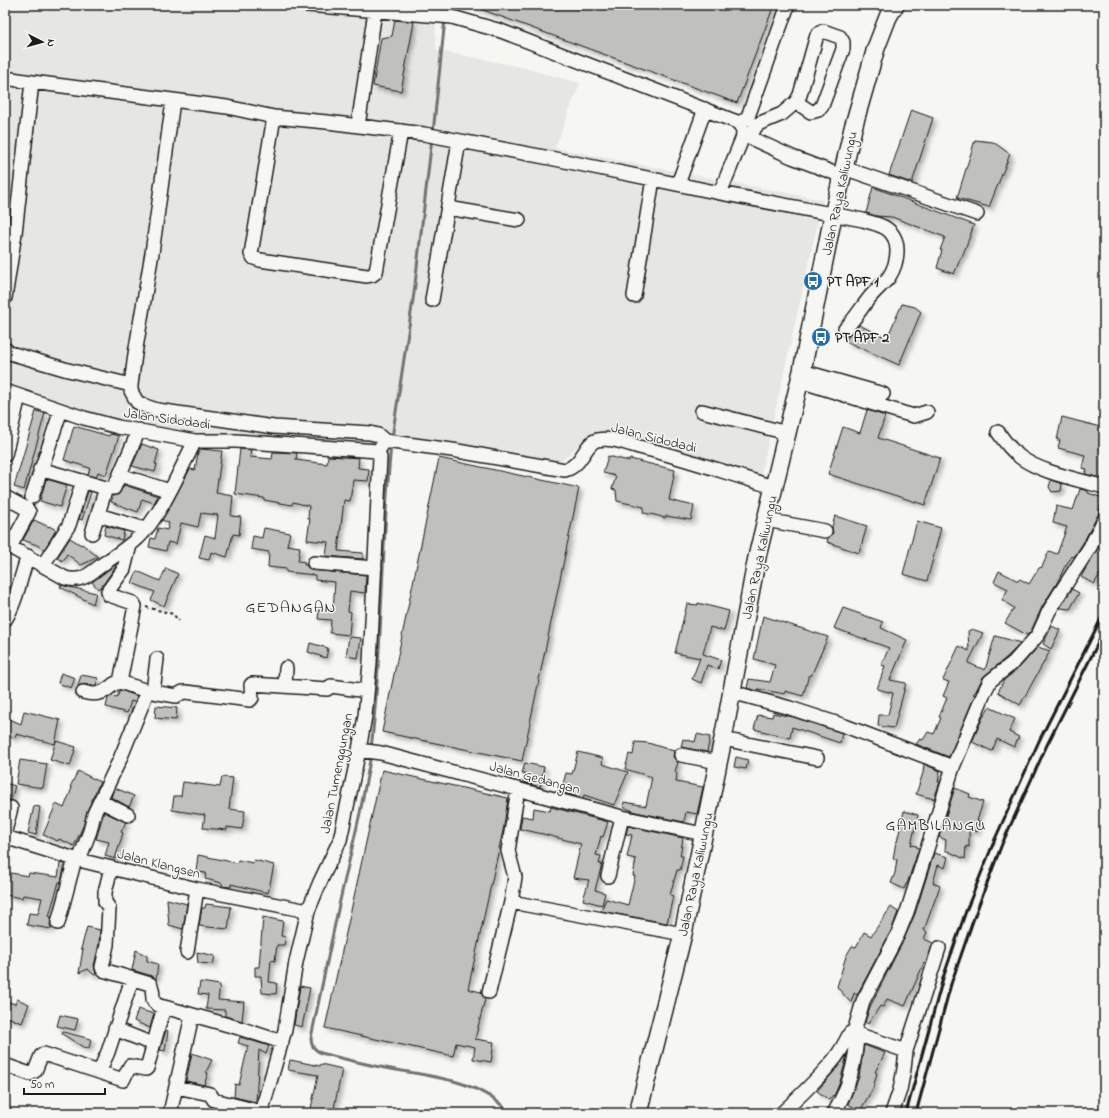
<svg xmlns="http://www.w3.org/2000/svg" width="1109" height="1118" viewBox="0 0 1109 1118" font-family="'Indie Flower',sans-serif">
  <style>
    .built { fill: #e6e6e2 }
    .lines { fill: none; stroke-linecap: round; stroke-linejoin: round }
    .stream { stroke: #727271; stroke-width: 3 }
    .building { fill: #c0c0bd; stroke: #1c1c1c; filter: url(#shadow) }
    .minor-casing { stroke: #1c1c1c; stroke-width: 16 }
    .major-casing { stroke: #1c1c1c; stroke-width: 20 }
    .path { stroke: #1c1c1c; stroke-width: 2; stroke-dasharray: 3 3; stroke-linecap: butt }
    .minor { stroke: #f6f6f2; stroke-width: 13 }
    .major { stroke: #f6f6f2; stroke-width: 17 }
    .rail { stroke: #1c1c1c; stroke-width: 3 }
    .labels { text-anchor: middle; stroke-width: 3; stroke-linejoin: round; paint-order: stroke }
    .street-label { font-size: 14px; fill: #1c1c1c; stroke: #f6f6f2 }
    .poi-label { font-size: 14px; font-weight: bold; fill: #1c1c1c; stroke: #f6f6f2; text-anchor: start }
    .quarter-label { font-size: 16px; letter-spacing: 1px; fill: #1c1c1c; stroke: #f6f6f2 }
  </style>
  <defs>
    <filter id="shadow"><feDropShadow dx="3.5" dy="3.5" stdDeviation="2" flood-color="#0004"/></filter>
  </defs>
  <rect width="100%" height="100%" fill="#f6f6f2"/>
  <filter id="ink" filterUnits="userSpaceOnUse"><feTurbulence type="fractalNoise" baseFrequency=".025" numOctaves="2"/><feDisplacementMap in="SourceGraphic" scale="8" xChannelSelector="R" yChannelSelector="G"/><feConvolveMatrix kernelMatrix="1 2 1 2 8 2 1 2 1" color-interpolation-filters="sRGB"/></filter>
  <g filter="url(#ink)">
    <path class="built" d="M5,5h430l1,45 80,16 64,17 -25,65 268,52 -62,274 -128,-36h-47l-29,27 -173,-27 -3,16 -203,-17 -78,-16 -95,-34z"/>
    <g class="lines">
      <path class="stream" d="M445,13l1,-8
        M433,133l12,-114
        M392,438l22,-145 18,-155
        M371,749c12,-101 10,-203 20,-304
        M371,755l-11,58 -21,92 -28,133c0,8 3,11 10,15 23,6 46,12 70,16 42,8 87,10 119,44"/>
    </g>
    <path class="building" d="M472,5h302l-37,98 -265,-97z
      M395,20l19,2 -13,69 -28,-5 8,-48 11,-2z
      M911,110l22,8 -21,65 -23,-8z
      M975,140l18,2 17,12 -21,53 -32,-9z
      M873,187l101,38 -12,32h-1l-7,17 -17,-6 5,-18h-2l5,-13 -53,-20 -16,-1 -10,-3z
      M902,304l13,3 6,5 -22,53 -54,-24 3,-4 11,-12 28,13z
      M867,410l18,6 -7,22 62,20 -15,47 -97,-31 15,-47 17,6z
      M36,411l9,2 -21,77 -10,-3z
      M1062,417l42,11v51l-19,-5 2,-5 -5,-1 3,-13 -27,-7 2,-8h-3z
      M74,426l35,10 1,-2 9,2 -13,39 -8,-3 -2,5 -8,-2 2,-7 -26,-8z
      M142,444l17,6 -4,14h2l-2,8 -23,-6z
      M200,449l22,2 -6,42 17,3 -2,20 10,1 -2,18 -6,-1 -6,23 -16,-5 -2,8 -10,-2 6,-23 10,3 3,-23 -17,-2 -3,14 -17,-4 -5,21 -8,-2 -2,9 -17,-4 2,-9 4,1 3,-11 9,2 2,-7 -7,-3 28,-51 5,1 3,-17z
      M240,449l11,1 -1,7 22,2 1,-7 24,1 -1,7 31,4 1,-8 31,2 -1,10 11,1 -1,12 -15,-1 -3,21 -6,-1 -6,51 25,2v6l-37,-3 2,-14 -21,-2 3,-21h-2l1,-13 -16,-4 -1,3 -28,-5v-2l-29,-4z
      M608,456l21,5 1,-2 45,11 -6,30 25,6 -3,14 -25,-4 -1,2 -10,-3 -12,-2 1,-6 -27,-6 -1,-11 -4,-1 4,-13 -13,-3z
      M439,458l140,30 -57,273 -140,-29z
      M46,479l21,6 -7,22 -20,-6z
      M1051,480l11,4 -1,7 -9,1 -3,-5z
      M124,485l34,11 -4,7 -12,-4 -4,13 -27,-10 2,-6 6,-2z
      M1080,489l8,2v2l15,5 -5,17 -15,28 -9,14 -2,-1 -8,12 -6,13 -16,26 -11,24 -4,4 -22,-12 9,-15 -12,-8 6,-11 -14,-7 5,-11 19,10 2,-2 9,5 10,-16 3,-1 7,-16 8,3 10,-27 -14,-4 3,-17 17,4z
      M88,491l3,1 -9,28 -3,-1z
      M835,516l32,10 -8,27 -32,-11 1,-4 5,-5 -1,-6z
      M34,520l15,7v-1l7,4 -12,20 -7,-5 -14,-5z
      M917,521l24,7 -14,53 -24,-7z
      M106,526l18,5 -2,9 -18,-5z
      M264,528l26,5 -3,12 13,2 -2,14 7,1 -1,3h2l4,5 56,5 -1,18 -15,-2 -2,20 3,1 -2,23 -19,-2 1,-13 -13,-1 1,-11 14,2 2,-28 -20,-2v-5l-29,-3v-3l-18,-2 1,-15 -18,-3 2,-13 9,2z
      M1104,537v40l-4,-3 -6,10 -13,-7z
      M70,538l11,7 1,-1 16,13 -17,8 -14,-11 -4,7 -6,-3z
      M115,565l1,1 -14,20 -4,3 -6,-7z
      M166,568l12,6 -14,32 -13,-6 4,-8 -23,-9 5,-12 23,10z
      M61,585l35,8 -3,11 -33,-17z
      M1072,589l7,4 -9,16 -10,-1z
      M698,603l31,8 -5,20 -14,-4 -7,27 18,6 -3,9 -11,-4 -6,18 -9,-4 8,-21 -25,-5 12,-49 11,1z
      M843,608l40,14 -2,6 26,12 -17,40 16,3 -12,45 -16,-2 1,-11h9l5,-22 -16,-4 8,-23 -4,-1 8,-17 -55,-20z
      M763,616l65,21 -17,39 -2,-1 -6,21 -18,-5v3l-27,-5v2l-11,-3 2,-9 21,3 5,-17 -21,-6z
      M1052,626l8,4 -9,19 -8,-5z
      M972,629l11,4 -15,30 17,7 10,-34 26,7 -14,14 -24,20 -7,14 -3,3 2,1 -26,62 -33,-13 4,-5 3,1 5,-8 6,2 7,-16 -2,-1 8,-19 -4,-2 6,-14 -6,-2 16,-34 10,5 -1,-20z
      M349,637l12,1 -3,20 -12,-2z
      M310,643l18,5 -2,10 -18,-6z
      M1038,647l12,4 -30,54 -22,-13 6,-12 16,-13z
      M61,673l14,5 -4,10 -13,-5z
      M81,675l17,3 -2,8 -11,-2 -7,2z
      M120,690l17,6 -2,6 -4,-1 -4,12 -21,-6 2,-9 4,-2 5,1z
      M156,706l21,2 -1,12 -21,-2z
      M989,707l26,12 -6,13 10,5 -5,10 -17,-8 -5,12 -20,-9 10,-23z
      M24,711l36,9 -5,24 -39,-10 -1,4 -10,-4v-17l16,7z
      M773,713l20,4 49,16 -2,10 -48,-16 -2,11 -36,-9 4,-14 14,2z
      M697,734l13,3 -3,15 -26,-5 2,-8 12,3z
      M56,741l20,6 -6,19 -20,-6z
      M635,742l13,1 26,8 -1,6 5,5 -3,10 2,1 -1,9 27,5 -6,27 -11,-2 -2,10 -48,-10 -13,-5 1,-5 22,4 6,-29 -27,-8 4,-15 4,1z
      M578,752l25,6 -1,6 26,8 -14,33 -30,-10 -1,3 -24,-6 2,-7 2,-1 3,-11 6,1z
      M736,757l12,3 -2,9 -12,-2z
      M20,760l27,4 -4,24 -27,-4z
      M525,763l19,4 -4,20 -17,-5 2,-9h-3z
      M924,764l16,7 -2,11h2l-6,17 -18,-5 7,-21z
      M382,770l126,28 -4,28 -36,163 13,3 4,7 -10,40 19,3 -3,20 -18,-3 2,-12 -19,-4 -3,13 -128,-28z
      M78,771l22,11 -13,29 -3,13 -10,22 -15,-7 -1,2 -15,-6 13,-31 8,4 8,-20 -2,-1z
      M222,777l11,1 -4,31 16,2 -3,18 -15,-2v3l-24,-2 2,-13 -33,-5 2,-14h7l2,-14 37,5z
      M5,783l10,3 -4,14 -6,3z
      M115,788l19,8 -5,11 -18,-10z
      M955,788l15,6 -1,3 14,5 -6,19h2l-2,11 -8,-3v18l-3,-1 -1,13 -20,-9 1,-10 -7,-3z
      M34,806l6,1 -4,28 -8,-2z
      M551,807l57,15 -5,15 -2,-1 -5,19 5,1 -2,8h3l-7,26 10,3 -3,12 -19,-5 6,-20 -16,-2 8,-34 -38,-10 -23,-5 2,-13 11,2 1,-10 16,3z
      M904,811l14,4 -7,30 6,1v2h2l-12,36h-1l-2,5 -13,-6 4,-10 2,-14h-4l3,-17h1z
      M104,812l22,10 -5,10 2,1 -8,26 -10,-3 4,-14 -13,-3z
      M628,826l55,12 -3,18h3l-3,14h-3l-7,25 3,1 -6,27 -66,-12 5,-12 22,6 7,-29h-2l3,-17 -9,-2 5,-22 -6,-1z
      M934,853l14,4 -3,11 -7,-3 -5,18 7,3 -16,44 3,2 -3,7 9,4 -7,21 -2,-1 -19,43 -18,-7 -4,8 -3,-1 -12,18 -3,-2 5,-15 35,-70 10,-23z
      M198,855l39,8 1,-3 15,3 1,-3 20,5 -6,28 -37,-9v3l-9,-1v-3l-17,-4 1,-6 -10,-1z
      M60,863l5,1 -4,18h-2l-10,34 2,1 -1,8 2,4 -25,-4 2,-12 9,1 4,-16 -19,-3 -1,3 -17,-3v-23l23,4 1,-3 29,4z
      M167,899l20,5 -4,25 -14,-4z
      M206,904l25,3 -3,22 -29,-3 3,-18h3z
      M891,907l7,5 -7,19 -34,64 -3,-2 -3,10 -14,-16 9,-31 6,-10 4,1 8,-15 7,4z
      M263,917l20,4 -2,15 5,1 -2,8h-7l-2,16 -4,-1 -2,22 8,1 -1,11 -14,-1 -1,-17h-6v-9h4z
      M87,927l13,3 -1,14 -5,22 2,8 -2,1 -6,-6 -9,4 4,-24h-2z
      M136,950l11,6v5l11,3 -2,15 -4,-3 -20,-6z
      M197,952l18,4 -2,8 -15,-1z
      M200,982l20,3 -2,15 26,2 -2,19 -17,-5v-6l-19,-1 2,-14 -10,-1z
      M300,986l10,2 -8,39 -8,-2z
      M17,999l12,5 -7,19 -17,-7v-15l10,3z
      M138,1009l16,5 -4,14 -16,-7z
      M60,1015l18,4 -3,11 -18,-4z
      M166,1030l2,1 -3,20 -5,-1z
      M63,1032l28,7 -2,9 -6,-1 -21,-13z
      M240,1037l29,9 -3,8 -7,-4 -3,52 -22,-5 1,-13 4,1 9,-39 -10,-3z
      M864,1045l21,8 -10,19 2,1 -4,15 -13,23 -12,-7 11,-27z
      M192,1053l20,7 -6,12 2,1 -4,12 -18,-4z
      M847,1055l-7,27 -6,14 -1,-1 -4,5 -12,-9 15,-17z
      M290,1060l30,6 1,-2 21,5 -9,44h-23l8,-38 -30,-5z"/>
    <g class="lines">
      <defs>
        <path id="minor" d="M307,5l145,12 49,14 236,91c6,5 7,9 5,17l-22,54
          M5,78l27,4 195,25 47,10 53,5 97,12 131,25 165,34 143,27c8,3 17,4 24,9 15,11 11,34 2,48 -6,7 -13,13 -19,20 -9,11 -15,22 -25,32
          M173,101l-21,152 -17,101 -4,31v6l6,11 8,4 12,4 117,17 96,6 8,2 7,6
          M274,117l-23,137 3,4 6,2 107,16 5,-1 4,-3 25,-141
          M739,124l9,-7 2,-6 38,-106
          M358,126l17,-115
          M744,135l48,22 50,19
          M751,138l3,-9 4,-5 24,-10 14,-12 4,-7 17,-60 6,-4 17,6 3,5v7l-21,57 -4,4 -7,2 -15,-10
          M844,168l133,46
          M678,184l27,-75
          M448,208l71,12
          M634,296l19,-117
          M5,298l10,-65 17,-151
          M432,300l27,-159
          M5,349l5,4 58,17 63,15
          M802,371l81,23
          M800,381l103,32 11,3 13,-4
          M5,391l79,27 34,9 77,14h41l142,10
          M702,411l85,22
          M998,432c6,9 13,18 22,25 19,15 60,23 84,30
          M380,448l5,-7 67,9 113,20c17,-4 20,-27 32,-30 14,-3 29,3 42,7 46,11 90,27 135,40
          M5,455l14,-59
          M40,469l66,19h8l25,-58
          M120,475l50,16
          M5,497l22,12 2,3 -19,35
          M32,497l29,-87
          M98,515l47,14
          M766,520l59,11
          M92,533l14,-45
          M5,544l60,34c16,5 25,-4 38,-14 12,-8 24,-16 35,-26 23,-22 42,-68 57,-97
          M314,563l61,5
          M43,565l26,-40 14,-44
          M5,620c12,-19 15,-42 23,-64
          M120,682l27,9
          M285,686l1,-18
          M83,692c10,3 18,3 26,-4 4,-3 5,-5 11,-6l15,-76 -2,-3 -24,-8 -1,-4 16,-22 6,-24
          M153,692l23,4 7,-4h3l64,8 2,-2 -1,-13 1,-1 75,5 4,-3 36,5
          M732,692l58,16 55,18 108,41
          M723,739l94,19
          M359,750l22,3 241,64 81,17
          M681,755l37,7
          M100,801l28,14
          M5,831l6,-23
          M5,837l70,22 122,30 111,22
          M79,860l11,-29 4,-17 26,-55 22,-54 5,-14 6,1 4,-33
          M111,868l-6,24v10l4,6 -2,37 -5,22 1,3 47,14c7,11 -4,19 14,23
          M608,876l14,-59
          M511,902l4,-25 -7,-26 10,-62
          M58,923l17,-64
          M187,952l10,-63
          M489,992l22,-90 172,32
          M115,1029l30,12
          M857,1034l49,17
          M5,1065l25,9 5,-3 6,-15 3,-2 55,18 9,-20 24,-73
          M99,1072l24,8 7,-14 16,3 1,-1 17,-61 75,21 43,14
          M176,1087l34,7 4,6 47,12
          M170,1113l22,-97
          M261,1113l24,-83 11,-68 12,-51 12,-29 20,-42 19,-90 6,-34 5,-53 10,-206 -2,-6
          M782,1113c17,-16 35,-33 50,-51 8,-9 13,-19 18,-29l4,-1
          M834,1113c15,-25 22,-50 23,-79l-3,-2 9,-31 35,-67 9,-22 46,-145 32,-76 5,-10 24,-19 24,-27 11,-24 11,-18 30,-46 14,-27
          M892,1113l8,-23 4,-21 2,-18 33,-103"/>
        <path id="major" d="M638,1113l45,-179 40,-195 34,-182 45,-186 31,-155 20,-88 23,-80 12,-31 7,-12"/>
      </defs>
      <use href="#minor" class="minor-casing"/>
      <use href="#major" class="major-casing"/>
      <path class="path" d="M146,607l27,7 6,7"/>
      <use href="#minor" class="minor"/>
      <use href="#major" class="major"/>
      <path class="rail" d="M906,1113l37,-135 23,-67 29,-72 44,-98 65,-128
        M916,1113l35,-129 24,-69 27,-71 45,-99 57,-114"/>
    </g>
  </g>
  <defs>
    <symbol id="bus-disc" viewBox="-11 -11 22 22"><circle r="9.5" fill="#1f6fb2" stroke="#f6f6f2"/><path d="M-5-6H5V4H4V6H2V4H-2V6H-4V4H-5ZM-3.5-4V0h7V-4ZM-3.5 1.2v1.5H-2V1.2ZM2 1.2v1.5H3.5V1.2Z" fill="#fff"/></symbol>
  </defs>
  <g fill-rule="evenodd">
    <use href="#bus-disc" x="802" y="270" width="22" height="22"/>
    <use href="#bus-disc" x="810" y="326" width="22" height="22"/>
  </g>
  <g class="labels">
    <g class="street-label">
      <text transform="translate(839 193) rotate(-78)" y="5">Jalan Raya Kaliwungu</text>
      <text transform="translate(167 418) rotate(8)" y="5">Jalan Sidodadi</text>
      <text transform="translate(654 437) rotate(14)" y="5">Jalan Sidodadi</text>
      <text transform="translate(759 557) rotate(-78)" y="5">Jalan Raya Kaliwungu</text>
      <text transform="translate(336 773) rotate(-79)" y="5">Jalan Tumenggungan</text>
      <text transform="translate(535 777) rotate(15)" y="5">Jalan Gedangan</text>
      <text transform="translate(159 863) rotate(14)" y="5">Jalan Klangsen</text>
      <text transform="translate(695 874) rotate(-78)" y="5">Jalan Raya Kaliwungu</text>
    </g>
    <g class="poi-label">
      <text x="827" y="286">PT APF 1</text>
      <text x="835" y="342">PT APF 2</text>
    </g>
    <g class="quarter-label">
      <text x="291" y="612">GEDANGAN</text>
      <text x="936" y="830">GAMBILANGU</text>
    </g>
  </g>
  <rect width="1109" height="1118" fill="none" stroke="#f6f6f2" stroke-width="20"/>
  <rect x="10" y="10" width="1089" height="1098" fill="none" stroke="#1c1c1c" stroke-width="1.5" filter="url(#ink)"/>
  <g transform="translate(42 42) rotate(96)" stroke="#f6f6f2" stroke-width="3" paint-order="stroke">
  <path d="M0-3L7 15L0 10L-7 15Z" fill="#1c1c1c"/>
  <text y="-6" font-size="11" font-weight="bold" text-anchor="middle" fill="#1c1c1c">N</text>
  </g>
  <path d="M24 1088v6h81v-6" fill="none" stroke="#1c1c1c" stroke-width="2"/>
  <text x="30" y="1088" font-size="12" fill="#1c1c1c" stroke="#f6f6f2" stroke-width="3" paint-order="stroke">50 m</text>
</svg>
